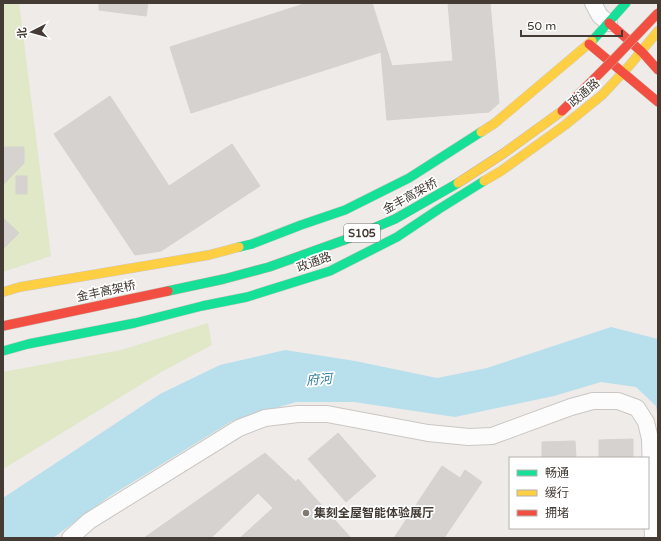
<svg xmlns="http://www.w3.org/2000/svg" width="661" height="541" viewBox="0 0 661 541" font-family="'Varela Round','Noto Sans SC',sans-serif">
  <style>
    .green { fill: #e0e8c8 }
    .water { fill: #b8dfec }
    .building { fill: #d6d2cf; stroke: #d6d2cd }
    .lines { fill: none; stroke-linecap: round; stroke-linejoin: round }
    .street-casing { stroke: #cbc7c4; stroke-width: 18 }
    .fast-casing { stroke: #cfc8c0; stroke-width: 10 }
    .slow-casing { stroke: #cfc8c0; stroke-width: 10 }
    .jam-casing { stroke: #cfc8c0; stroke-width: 10 }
    .street { stroke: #fcfcfc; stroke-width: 16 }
    .fast { stroke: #16e098; stroke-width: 9 }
    .slow { stroke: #ffcf43; stroke-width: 9 }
    .jam { stroke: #f24e42; stroke-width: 9 }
    .fast-bridge-casing { stroke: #c5b4a4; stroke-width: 10; stroke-linecap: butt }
    .slow-bridge-casing { stroke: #c5b4a4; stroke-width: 10; stroke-linecap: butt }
    .jam-bridge-casing { stroke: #c5b4a4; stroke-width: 10; stroke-linecap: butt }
    .fast-bridge { stroke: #16e098; stroke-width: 9 }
    .slow-bridge { stroke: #ffcf43; stroke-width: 9 }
    .jam-bridge { stroke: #f24e42; stroke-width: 9 }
    .poi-dot { fill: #7f7973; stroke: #fff; stroke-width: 1.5 }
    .labels { text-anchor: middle; stroke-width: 3.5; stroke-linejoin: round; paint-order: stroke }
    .shield { fill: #fff; stroke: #7b7671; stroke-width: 1 }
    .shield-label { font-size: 11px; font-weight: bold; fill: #433b34 }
    .street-label { font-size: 12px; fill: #433b34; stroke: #fff }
    .poi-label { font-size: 12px; font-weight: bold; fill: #433b34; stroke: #fff; text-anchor: start }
    .water-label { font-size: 13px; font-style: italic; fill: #2e7f9c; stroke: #fff }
  </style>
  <rect width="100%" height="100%" fill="#eeebe8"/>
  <path class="green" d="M3,3h16l32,253 -48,16z
    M208,323l4,22 -49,26 -160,98v-97l118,-22z"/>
  <path class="water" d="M611,327l47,12v81l-2,-14 -20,-19 -35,-5 -47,14 -99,21 -101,-15h-58l-64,19 -122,75 -57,42h-50v-40l157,-104 60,-29 65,-15 70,11 82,17 50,-10z"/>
  <path class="building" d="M99,3h49l-2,13 -47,-6z
    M307,3h65l20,63 61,-5 -5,-58h42l9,100 -10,9 -102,8 -6,-68 -190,61 -21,-66z
    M110,96l59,90 63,-42 28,42 -99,65 -26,4 -81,-121z
    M3,147h21v16l-21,22z
    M16,176h11v18h-11z
    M3,218l16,15 -16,16z
    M338,433l38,43 -30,26 -38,-43z
    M633,439v19h-34v-18z
    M575,441l1,17h-34v-16z
    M265,453l31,29 2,-3 53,59h-111l33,-30 -15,-15 -47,45h-67z
    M442,466l18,12 5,-8 17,12 -38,56h-50z"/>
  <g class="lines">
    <defs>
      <path id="street" d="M593,3l7,13 9,7
        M70,538l19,-17 150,-93 26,-10 33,-4h29l101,19 41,4 23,-1 79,-29 22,-6h25l19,7 9,14 4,17 3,99"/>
      <path id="fast" d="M592,41l34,-38
        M239,247l13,-3 49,-19 44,-15 64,-32 72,-46
        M3,351l25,-7 107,-21 67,-17 45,-9 83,-26 67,-34 42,-28 45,-28"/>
      <path id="slow" d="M481,132l14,-9 97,-82
        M484,181l17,-10 64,-46 37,-30 27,-29 29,-35
        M3,292l17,-5 189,-32 30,-8"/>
      <path id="jam" d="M609,23l33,29 16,18
        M589,44l69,58"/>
    </defs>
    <use href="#street" class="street-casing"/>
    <use href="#fast" class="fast-casing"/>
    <use href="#slow" class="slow-casing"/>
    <use href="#jam" class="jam-casing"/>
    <use href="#street" class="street"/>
    <use href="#fast" class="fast"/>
    <use href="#slow" class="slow"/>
    <use href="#jam" class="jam"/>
    <defs>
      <path id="fast-bridge" d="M168,291l56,-12 45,-12 81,-29 45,-19 63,-36"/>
      <path id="slow-bridge" d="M458,183l46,-30 58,-42"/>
      <path id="jam-bridge" d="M562,111l52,-52 44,-46
        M3,326l165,-35"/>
    </defs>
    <use href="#fast-bridge" class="fast-bridge-casing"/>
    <use href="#slow-bridge" class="slow-bridge-casing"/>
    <use href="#jam-bridge" class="jam-bridge-casing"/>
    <use href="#fast-bridge" class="fast-bridge"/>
    <use href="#slow-bridge" class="slow-bridge"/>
    <use href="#jam-bridge" class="jam-bridge"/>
  </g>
  <circle class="poi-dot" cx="306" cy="513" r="4"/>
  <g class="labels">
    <rect class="shield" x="344" y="224" width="36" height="18" rx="3"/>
    <g class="shield-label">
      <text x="362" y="237">S105</text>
    </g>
    <g class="street-label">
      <text transform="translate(584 93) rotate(-41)" y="4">政通路</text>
      <text transform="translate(410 196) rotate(-29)" y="4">金丰高架桥</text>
      <text transform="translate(314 262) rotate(-20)" y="4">政通路</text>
      <text transform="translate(106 291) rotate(-12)" y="4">金丰高架桥</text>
    </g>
    <g class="poi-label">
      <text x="314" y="517">集刻全屋智能体验展厅</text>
    </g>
    <g class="water-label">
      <text transform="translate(319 379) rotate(-5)" y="5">府河</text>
    </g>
  </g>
  <rect width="661" height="541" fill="none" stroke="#433b34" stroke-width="8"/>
  <rect x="509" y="457" width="140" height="72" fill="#ffffff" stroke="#b4b1ae"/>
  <rect x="517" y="470" width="20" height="6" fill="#16e098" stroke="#b4b1ae"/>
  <text x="545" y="477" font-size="12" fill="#433b34">畅通</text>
  <rect x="517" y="490" width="20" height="6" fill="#ffcf43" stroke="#b4b1ae"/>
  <text x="545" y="497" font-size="12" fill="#433b34">缓行</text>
  <rect x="517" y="510" width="20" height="6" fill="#f24e42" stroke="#b4b1ae"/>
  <text x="545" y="517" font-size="12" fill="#433b34">拥堵</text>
  <g transform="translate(32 32) rotate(264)" stroke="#ffffff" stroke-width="3" paint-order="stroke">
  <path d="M0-3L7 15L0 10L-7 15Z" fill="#433b34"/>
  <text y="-6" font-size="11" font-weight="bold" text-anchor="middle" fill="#433b34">北</text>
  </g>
  <path d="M521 30v6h101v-6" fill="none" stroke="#433b34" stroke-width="2"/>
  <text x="527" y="30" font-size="12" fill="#433b34" stroke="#ffffff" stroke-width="3" paint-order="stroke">50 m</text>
</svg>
